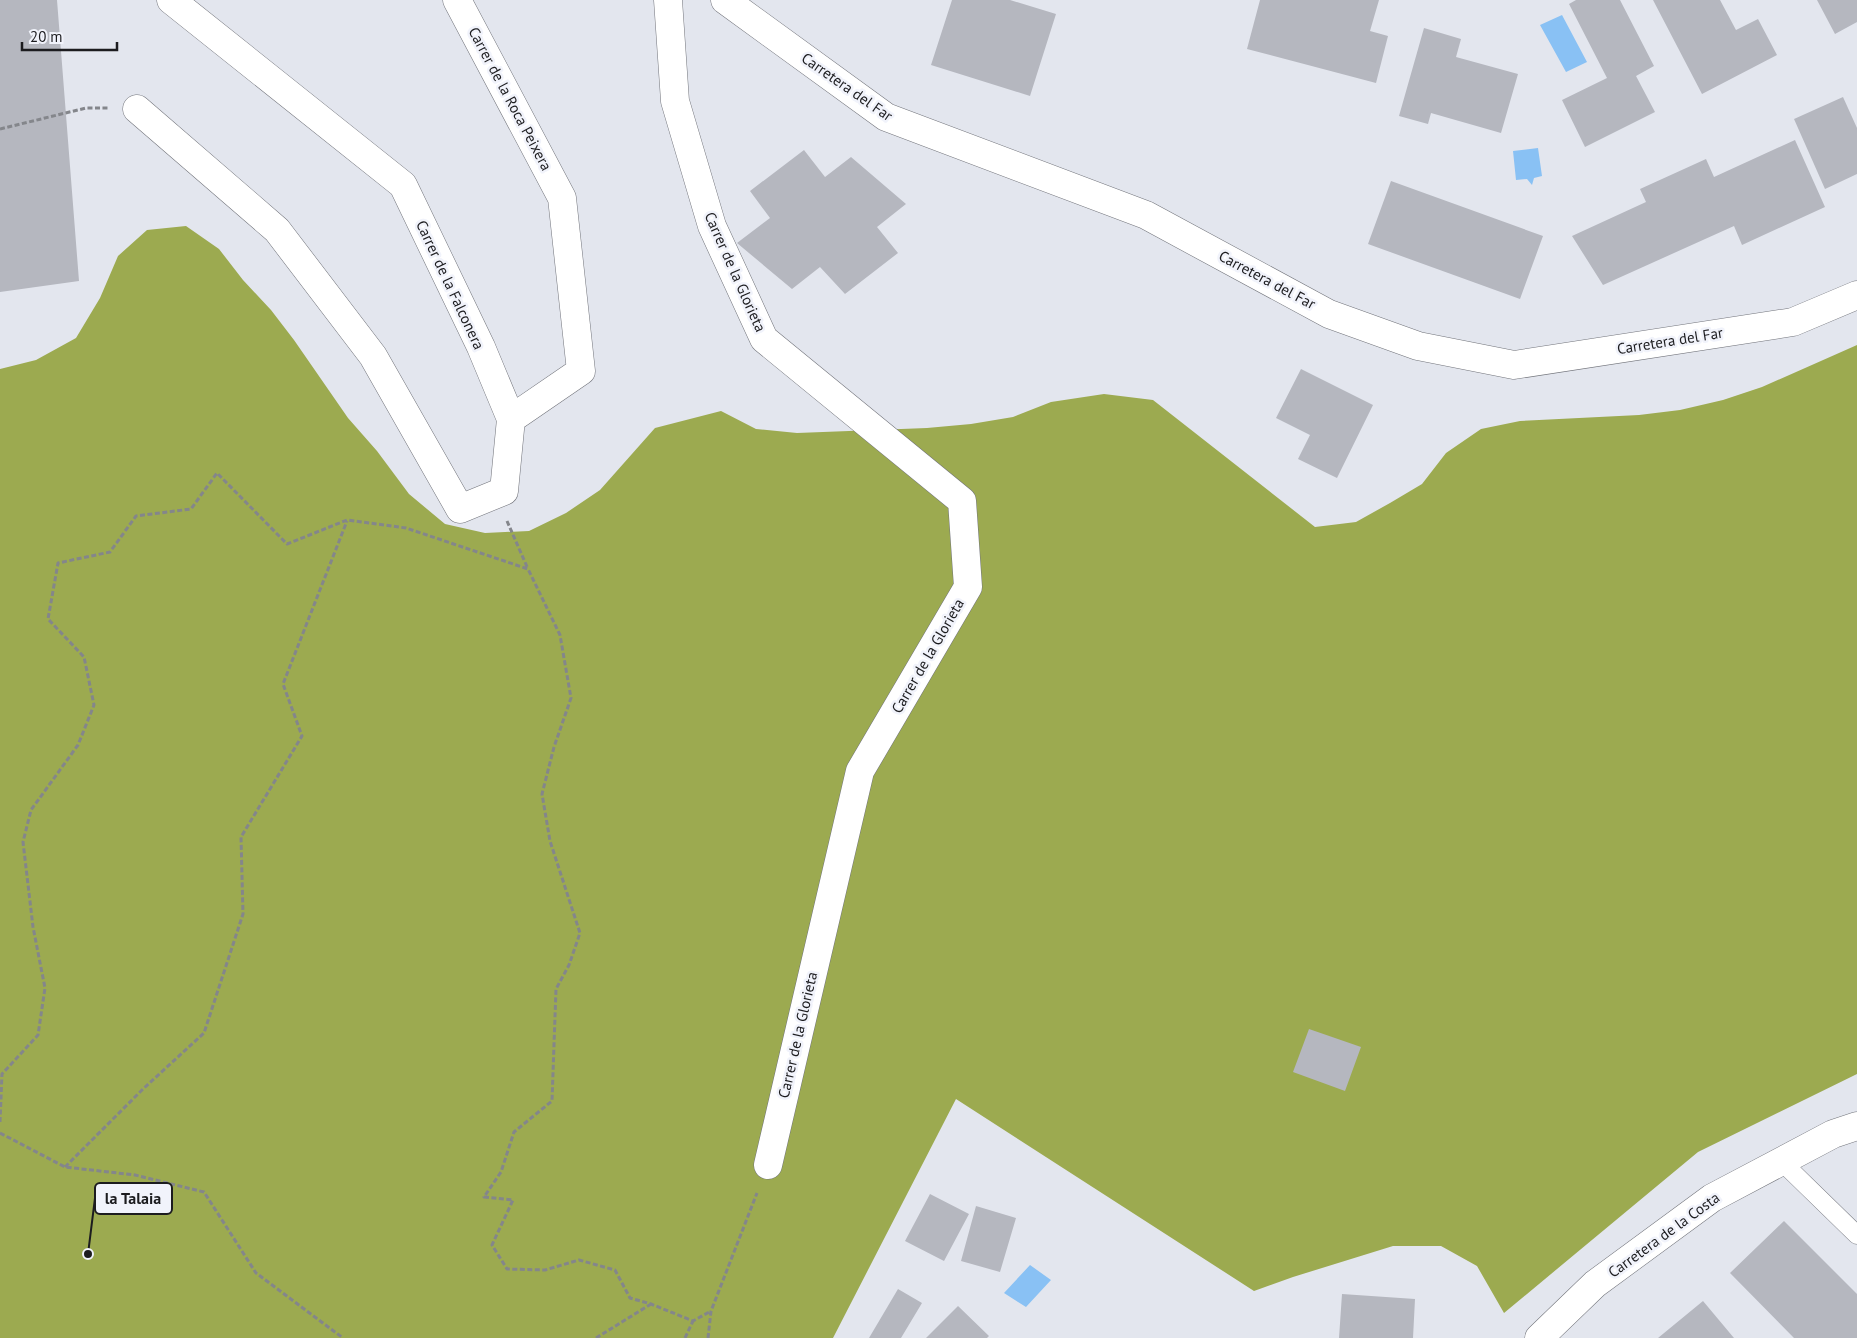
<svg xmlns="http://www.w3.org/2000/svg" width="1857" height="1338" viewBox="0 0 1857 1338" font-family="'PT Sans',sans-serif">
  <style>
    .forest { fill: #9caa50 }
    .water { fill: #89c1f4 }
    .building { fill: #b5b7bf }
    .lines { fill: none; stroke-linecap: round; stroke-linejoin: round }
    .service-casing { stroke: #72747b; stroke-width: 19 }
    .minor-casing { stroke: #72747b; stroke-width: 29 }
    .tertiary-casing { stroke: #72747b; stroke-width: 29 }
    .path { stroke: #84868b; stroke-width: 3; stroke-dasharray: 5 2.5; stroke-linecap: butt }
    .service { stroke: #fff; stroke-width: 18 }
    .minor { stroke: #fff; stroke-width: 28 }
    .tertiary { stroke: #fff; stroke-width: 28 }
    .labels { text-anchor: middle; stroke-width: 5; stroke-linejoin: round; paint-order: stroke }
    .street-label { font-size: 15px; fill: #1c1c1f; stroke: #f1f3fb }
    .leader { fill: none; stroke: #1c1c1f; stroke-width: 2 }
    .callout-dot { fill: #1c1c1f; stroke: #f1f3fb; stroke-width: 2 }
    .callout { fill: #f1f3fb; stroke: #1c1c1f; stroke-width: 2 }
    .callout-label { font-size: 16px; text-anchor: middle; font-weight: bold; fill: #1c1c1f }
  </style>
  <rect width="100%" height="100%" fill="#e3e6ee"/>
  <path class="forest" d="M186,226l33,23 24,31 28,30 23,30 54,78 29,33 32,43 36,30 40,9 44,-2 37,-18 34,-23 55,-62 66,-17 35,18 41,4 130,-5 44,-4 42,-7 38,-15 53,-8 49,6 162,127 41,-5 34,-19 32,-19 24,-31 35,-24 39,-8 119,-6 41,-5 43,-10 39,-13 95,-42v729l-159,78 -194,161 -27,-47 -36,-20h-48l-100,31 -39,14 -298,-192 -123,239h-833v-969l36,-9 40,-22 24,-40 18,-42 29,-26z"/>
  <path class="water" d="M1562,15l25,47 -21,10 -26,-47z
    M1538,148l4,28 -8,2 -2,7 -5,-6 -11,1 -3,-29z
    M1030,1265l21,15 -25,27 -22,-14z"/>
  <path class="building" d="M0,0h57l22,281 -79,11z
    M952,0h58l46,14 -26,82 -99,-31z
    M1260,0h119l-9,31 18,5 -12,47 -129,-34z
    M1576,0h44l34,66 -18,10 19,36 -70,35 -23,-47 45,-22 -38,-74z
    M1653,0h67l16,30 22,-11 19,36 -75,39z
    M1817,0h40v22l-22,12z
    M1424,28l37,11 -5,18 62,17 -17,59 -70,-20 -3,11 -29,-8z
    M1843,97l14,31v46l-32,15 -31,-70z
    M1795,140l30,67 -83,38 -8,-19 -131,59 -31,-49 74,-34 -6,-13 66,-30 8,18z
    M804,150l21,27 26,-20 55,47 -29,23 21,26 -53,41 -25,-27 -28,22 -55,-46 33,-25 -20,-27z
    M1391,181l152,55 -23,63 -152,-55z
    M1301,369l72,36 -36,73 -39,-19 12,-24 -34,-17z
    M1309,1029l52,18 -16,44 -52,-19z
    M930,1194l39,20 -25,47 -39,-20z
    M976,1206l40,12 -16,54 -39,-11z
    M1784,1221l73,73v44h-63l-64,-65z
    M898,1289l24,14 -21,35h-32z
    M1342,1294l73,5 -2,39h-74z
    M1703,1301l31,37h-76z
    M958,1306l31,30 -2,2h-61z"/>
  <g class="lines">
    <defs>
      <path id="service" d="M1781,1161l76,74"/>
      <path id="minor" d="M171,0l232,185 78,162 30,72 70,-48 -19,-173 -105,-198
        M668,0l7,101 37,125 52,113 198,162 6,86 -108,184 -92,394
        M725,0l161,117 260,98 183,99 89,32 96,19 279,-43 64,-27
        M137,109l140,121 96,126 87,153 44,-18 7,-72"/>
      <path id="tertiary" d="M1539,1338l56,-54 117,-86 121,-64 24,-8"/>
    </defs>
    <use href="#service" class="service-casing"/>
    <use href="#minor" class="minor-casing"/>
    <use href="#tertiary" class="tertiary-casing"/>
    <path class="path" d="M0,129l86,-21h23
      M507,521l21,48
      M0,1122l2,-48 36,-39 7,-47 -12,-61 -10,-85 8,-32 47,-65 16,-40 -10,-48 -36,-38 10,-56 52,-11 26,-36 55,-7 26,-36 70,71 60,-24 59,8 122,41 32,66 11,63 -17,49 -12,47 8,47 30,92 -11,32 -13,24 -4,112 -38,31 -13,40 -17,25 29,3 -21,45 15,24 38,1 34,-10 36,10 15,28 21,6 42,17 18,-10
      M0,1133l65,34 70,8 69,17 52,81 87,65
      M65,1167l78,-78 61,-56 39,-119 -2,-77 61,-101 -19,-52 64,-163
      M596,1338l55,-34
      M685,1338l8,-17
      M708,1338l3,-27 46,-118"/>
    <use href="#service" class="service"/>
    <use href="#minor" class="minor"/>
    <use href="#tertiary" class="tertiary"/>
  </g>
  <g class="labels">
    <g class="street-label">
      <text transform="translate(847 87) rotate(35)" y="5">Carretera del Far</text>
      <text transform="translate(510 99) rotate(62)" y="5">Carrer de la Roca Peixera</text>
      <text transform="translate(735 272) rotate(66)" y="5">Carrer de la Glorieta</text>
      <text transform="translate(1267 280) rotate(28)" y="5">Carretera del Far</text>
      <text transform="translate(450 285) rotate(65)" y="5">Carrer de la Falconera</text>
      <text transform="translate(1670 341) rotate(-9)" y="5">Carretera del Far</text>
      <text transform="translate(928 656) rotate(-60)" y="5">Carrer de la Glorieta</text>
      <text transform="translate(798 1035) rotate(-77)" y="5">Carrer de la Glorieta</text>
      <text transform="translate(1664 1235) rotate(-36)" y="5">Carretera de la Costa</text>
    </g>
  </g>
  <path class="leader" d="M88 1254L95 1198"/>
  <circle class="callout-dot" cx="88" cy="1254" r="5"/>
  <rect class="callout" x="95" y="1183" width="77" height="31" rx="5"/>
  <g class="callout-label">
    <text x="133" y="1204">la Talaia</text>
  </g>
  <path d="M22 42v8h95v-8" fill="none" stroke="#1c1c1f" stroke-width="2.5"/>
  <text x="30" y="42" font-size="15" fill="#1c1c1f" stroke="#f1f3fb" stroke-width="4" paint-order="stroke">20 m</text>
</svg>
